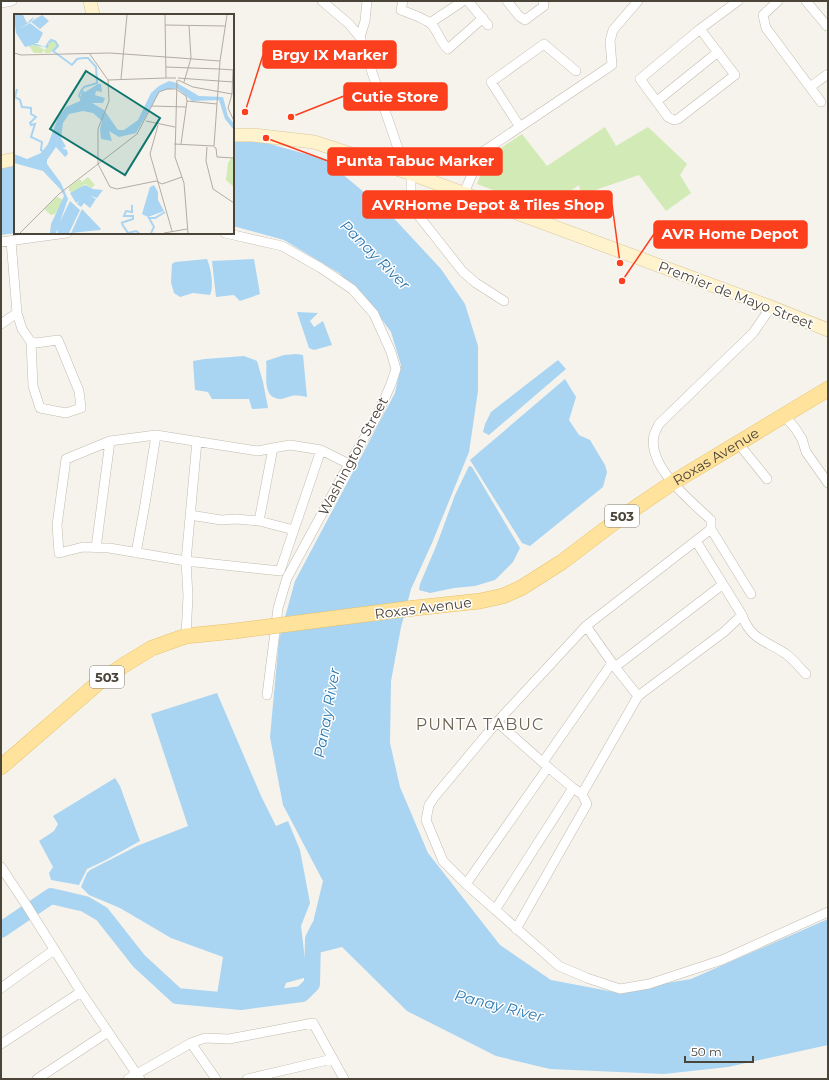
<svg xmlns="http://www.w3.org/2000/svg" width="829" height="1080" viewBox="0 0 829 1080" font-family="Montserrat,sans-serif">
  <style>
    .green { fill: #d2eab5 }
    .water { fill: #a9d4f2 }
    .lines { fill: none; stroke-linecap: round; stroke-linejoin: round }
    .river { stroke: #a9d4f2; stroke-width: 16 }
    .street-casing { stroke: #c2bbae; stroke-width: 10 }
    .secondary-casing { stroke: #d6c79b; stroke-width: 14 }
    .primary-casing { stroke: #e6c16a; stroke-width: 16 }
    .street { stroke: #fff; stroke-width: 9 }
    .secondary { stroke: #fff3cd; stroke-width: 13 }
    .primary { stroke: #ffe39c; stroke-width: 15 }
    .primary-bridge-casing { stroke: #e6c16a; stroke-width: 16; stroke-linecap: butt }
    .primary-bridge { stroke: #ffe39c; stroke-width: 15 }
    .labels { text-anchor: middle; stroke-width: 3; stroke-linejoin: round; paint-order: stroke }
    .shield { fill: #fff; stroke: #817c74; stroke-width: 1 }
    .shield-label { font-size: 13px; font-weight: bold; fill: #4b4439 }
    .street-label { font-size: 14px; fill: #4b4439; stroke: #fff }
    .water-label { font-size: 15px; font-style: italic; fill: #2e7ab2; stroke: #fff }
    .quarter-label { font-size: 16px; letter-spacing: 1px; fill: #6e6250; stroke: #fff }
    .inset-river { fill: none; stroke: #a9d4f2; stroke-width: 2 }
    .inset-road { fill: none; stroke: #b2ada4; stroke-width: 1 }
    .view { fill: #0f766e; fill-opacity: 0.15; stroke: #0f766e; stroke-width: 2 }
    .inset-edge { fill: none; stroke: #4b4439; stroke-width: 2 }
    .leader { fill: none; stroke: #fc3f1d; stroke-width: 1.5 }
    .callout-dot { fill: #fc3f1d; stroke: #fff; stroke-width: 1.5 }
    .callout { fill: #fc3f1d; stroke: #fc3f1d; stroke-width: 1.5 }
    .callout-label { font-size: 15px; text-anchor: middle; font-weight: bold; fill: #fff }
  </style>
  <rect width="100%" height="100%" fill="#f6f3ec"/>
  <path class="green" d="M605,127l11,19 32,-19 39,37 -7,11 11,18 -25,18 -27,-36 -58,20 -2,-10 -35,24 -67,-25 10,-27 35,-23 25,32z"/>
  <path class="water" d="M233,139h19l72,20 64,53 53,57 24,35 13,42v45l-9,61 -37,91 -21,46 -10,38 -10,54 -1,62 10,44 28,66 72,92 51,35 63,12 77,-13 137,-60v126l-100,22 -64,7 -114,-5 -54,-13 -89,-45 -65,-64 -24,6 -10,-10 15,-62 -40,-76 -13,-68 9,-98 16,-58 100,-188 6,-28 -10,-33 -22,-30 -30,-29 -55,-33 -51,-14z
    M15,164v69h1l-15,2v-69z
    M207,259c4,9 7,27 3,36l-17,-2 -13,4 -6,-4 -3,-11 1,-18 3,-2z
    M254,259l6,35 -20,7 -6,-6 -18,2 -4,-36z
    M297,312l21,1 -8,8 4,6 9,-6 9,24 -18,5 -5,-2z
    M296,354l7,1 4,42c-5,-1 -11,-2 -16,-1 -4,1 -8,3 -12,3 -18,-2 -11,-26 -13,-38l18,-6z
    M244,356l13,5 6,21 5,26 -16,1 -3,-10h-37l-4,-7 -13,-2 -2,-29 12,-2z
    M558,360l8,9 -77,66 -6,-3 2,-8 6,-12z
    M565,379l11,18 -7,23 10,15 11,5 15,25 2,7 -4,15 -73,59 -8,-3 -52,-83z
    M469,466l3,1 48,81 -7,14 -18,18 -20,6 -21,2 -24,5 -11,-3 1,-6 17,-40 18,-49z
    M217,693l44,103 15,30 12,-5 12,29 10,53 -9,23 6,51 -21,6c-2,6 -4,12 -10,15 -13,5 -46,3 -60,3l7,-44 -52,-19 -51,-30 -31,-13 -8,-8 6,-14 3,-3 47,-24 51,-20 -37,-112z
    M115,778l5,8 20,55 -34,19 -19,9 -8,16 -28,-5 -2,-7 4,-6 -14,-26 15,-10 4,-7 -5,-8z"/>
  <g class="lines">
    <path class="river" d="M1,930l50,-34 34,8 17,10 37,47 38,35 64,6 61,-8 10,-10 1,-45 6,-12"/>
    <defs>
      <path id="street" d="M322,1l27,23 11,13 46,135
        M403,1l-2,9c8,3 26,9 31,15 7,8 8,17 16,24l35,-31
        M468,1l20,24
        M507,1l12,15 6,4 19,-14 -1,-5
        M778,1l-15,14 3,13 55,74
        M806,1l21,25
        M1,3l11,-2
        M430,23l33,-22
        M700,29l35,46 -57,44 -4,1 -6,-3 -28,-38 60,-50 38,-28
        M360,37l5,-16 2,-20
        M810,87l18,-13
        M657,101l61,-49
        M520,127l-29,-45 53,-38 32,27
        M411,173v28l7,14 45,57 13,11 28,18
        M464,193l17,-40 131,-88 -2,-24 3,-11 25,-29
        M225,233l57,13 39,22 31,21 22,25 17,38 5,17 -5,15 -15,34 -27,46 -62,114 -9,30 -11,87
        M11,241l6,72 5,16 9,13 2,44 7,22 26,5 15,-5 -2,-17 -21,-51 -22,3 -5,-1
        M1,242l66,-9
        M771,307l-18,26 -94,91c-2,4 -4,8 -5,11 -7,32 37,66 57,85v9l-125,97 -89,96 -61,73 -7,10 -3,15 17,41 23,23 93,82 28,12 33,11 29,-5 73,-24 106,-48
        M1,324l16,-11
        M784,415l11,13 7,11 4,13 22,31
        M738,443l29,36
        M273,448l17,-3 31,5 28,14
        M190,515l31,5 15,-1 23,2 14,-73 -15,3 -102,-16 -46,6 -44,18 -9,66 2,28 24,-6 26,1 77,13 94,10 41,-121
        M259,521l35,9
        M711,529l40,65
        M696,541l46,74c9,25 23,25 44,39 7,5 14,14 20,20
        M96,548l14,-107
        M136,553l9,-49 11,-69
        M586,626l29,41 23,29
        M186,636l2,-40 -2,-35 11,-120
        M615,667l107,-82
        M497,722l51,45 25,21 9,6 5,10 -71,125
        M543,762l69,-99
        M582,794l56,-98 86,-64 18,-17
        M1,867l26,39 54,86 59,87
        M466,884l82,-117
        M495,910l78,-122
        M1,988l53,-38
        M191,1043l25,36
        M1,1044l80,-52
        M37,1079l71,-47
        M128,1079l63,-36 14,-5 24,1 84,-16 31,56
        M247,1079l85,-20"/>
      <path id="secondary" d="M90,1l3,14
        M233,135h20l61,7 92,30 365,135 57,23
        M1,162l14,-3"/>
      <g id="primary">
        <path id="s1" d="M406,609l74,-8 23,-5 18,-8 41,-26 54,-41 56,-38 156,-94"/>
        <path d="M1,767l97,-84 26,-18 28,-17 34,-12 49,-5"/>
      </g>
    </defs>
    <use href="#street" class="street-casing"/>
    <use href="#secondary" class="secondary-casing"/>
    <use href="#primary" class="primary-casing"/>
    <use href="#street" class="street"/>
    <use href="#secondary" class="secondary"/>
    <use href="#primary" class="primary"/>
    <defs>
      <path id="primary-bridge" d="M235,631l171,-22"/>
    </defs>
    <use href="#primary-bridge" class="primary-bridge-casing"/>
    <use href="#primary-bridge" class="primary-bridge"/>
  </g>
  <g class="labels">
    <g class="shield">
      <rect x="605" y="505" width="34" height="22" rx="3"/>
      <rect x="90" y="666" width="34" height="22" rx="3"/>
    </g>
    <g class="shield-label">
      <text x="622" y="521">503</text>
      <text x="107" y="682">503</text>
    </g>
    <g class="street-label">
      <text transform="translate(736 295) rotate(21)" y="5">Premier de Mayo Street</text>
      <text transform="translate(353 456) rotate(-62)" y="5">Washington Street</text>
      <text dy="5" stroke="none"><textPath href="#s1" startOffset="353">Roxas Avenue</textPath></text>
      <text transform="translate(423 608) rotate(-7)" y="5">Roxas Avenue</text>
    </g>
    <g class="water-label">
      <text transform="translate(375 255) rotate(45)" y="5">Panay River</text>
      <text transform="translate(327 713) rotate(-80)" y="5">Panay River</text>
      <text transform="translate(499 1006) rotate(14)" y="5">Panay River</text>
    </g>
    <g class="quarter-label">
      <text x="480" y="730">PUNTA TABUC</text>
    </g>
  </g>
  <g transform="translate(14 14)">
    <rect width="220" height="220" fill="#f6f3ec"/>
    <path d="M36,27h6l3,4 -9,8h-5l-1,-3 -2,3h-8l-5,-7 7,-1 9,5zM217,144h3v29l-8,-7 2,-17zM74,163l7,8 -4,3 -6,-4 -11,9 -5,-2v-4l11,-8 2,3zM43,183l5,2v3l-7,12 -4,1 -7,-6z" fill="#d2eab5"/>
    <path d="M0,1h9l4,8 7,-7 -2,4 9,-5 -22,14 11,-6 13,10 -5,10h-4l11,4 4,-7 -1,8 -14,-3 -9,2 -9,-14zM28,1l7,6 -9,8 -9,-7zM155,67l8,2 22,13 24,1 5,19 6,8v6l-9,-11 -6,-19 -27,1 -15,-13 -17,3 -24,42 -17,4 -10,-6 3,10 -11,-2 -1,-10 2,-8 -9,-8 -10,-2 -14,3 -6,9 -2,15 5,9 -4,1 5,2 1,4 -3,3 -9,-10 -9,13v4l14,19 7,16 -12,34h-6l1,-9 13,-28 -3,-6 -18,-19 -29,-8v-9l13,5 14,-6 7,-9 10,-26 8,-11 14,-6 2,-11 3,2 13,-8h3l1,8 -6,-1 -1,4 10,3 -2,5h-11l12,7 14,20h6l14,-10 13,-27 8,-7zM71,171l8,4 10,1 -6,8 -7,-2 6,3 -6,9 -6,-5 -3,4 -4,-3 2,-3 -3,2 -6,-10zM140,171l4,7v8l6,11 -16,6 -6,-3 8,-27zM56,187l10,9 -11,23h-11l-1,-5zM68,195l19,20 -1,1 -29,3z" fill="#a9d4f2"/>
    <path class="inset-river" d="M35,29l2,-3 4,1 3,5 -5,5 19,14 5,-6 6,-1h5l8,9 1,16 -13,4 -3,4 -2,5 4,5M3,75l-2,8 5,3 2,7 9,1v6l5,3 -6,6 1,2 4,-1 -4,13 11,5 -1,8 4,3M107,209l12,-4v-3h-9l2,-5 6,1v-7M108,210l6,9 8,-2 3,2M137,219l3,-6 -5,-9h6l10,-6"/>
    <path class="inset-road" d="M151,1l1,63h10M151,11l60,1M0,39l7,2 89,-2 56,4M75,39l19,27M152,43l54,4M152,53l53,2M205,55l15,1M219,56l-1,24 -4,14 6,13M152,64l-58,2 1,21 -11,28v35l12,23 7,2 39,-8 6,3 20,-7M164,64l41,3M107,65l6,-64M163,66l-2,77 9,26 4,50M164,66l15,7 39,7M205,67l15,1M170,68l7,-24 -2,-32M162,75l10,7 1,5M173,87l30,3M137,92l35,1M132,107l29,6M144,111l-8,29 22,77M160,130l40,2 6,-85 7,-46M167,130l6,-43M193,133l-1,14 7,28 21,14M200,133l2,1 1,9 17,1M6,219l39,-39 78,-60 22,-42 8,-3h9M150,219l23,-4"/>
    <path class="view" d="M72,57l74,47 -35,57 -75,-46z"/>
    <rect width="220" height="220" class="inset-edge"/>
  </g>
  <path class="leader" d="M245 112L263 55M291 117L344 96M266 138L328 161M620 263L612 204M622 281L654 234"/>
  <g class="callout-dot">
    <circle cx="245" cy="112" r="4"/>
    <circle cx="291" cy="117" r="4"/>
    <circle cx="266" cy="138" r="4"/>
    <circle cx="620" cy="263" r="4"/>
    <circle cx="622" cy="281" r="4"/>
  </g>
  <g class="callout">
    <rect x="263" y="41" width="133" height="27" rx="4"/>
    <rect x="344" y="83" width="103" height="27" rx="4"/>
    <rect x="328" y="148" width="174" height="27" rx="4"/>
    <rect x="363" y="191" width="249" height="27" rx="4"/>
    <rect x="654" y="221" width="153" height="27" rx="4"/>
  </g>
  <g class="callout-label">
    <text x="330" y="60">Brgy IX Marker</text>
    <text x="395" y="102">Cutie Store</text>
    <text x="415" y="166">Punta Tabuc Marker</text>
    <text x="488" y="210">AVRHome Depot &amp; Tiles Shop</text>
    <text x="730" y="239">AVR Home Depot</text>
  </g>
  <rect width="829" height="1080" fill="none" stroke="#4b4439" stroke-width="4"/>
  <path d="M685 1056v6h68v-6" fill="none" stroke="#4b4439" stroke-width="2"/>
  <text x="691" y="1056" font-size="12" fill="#4b4439" stroke="#ffffff" stroke-width="3" paint-order="stroke">50 m</text>
</svg>
